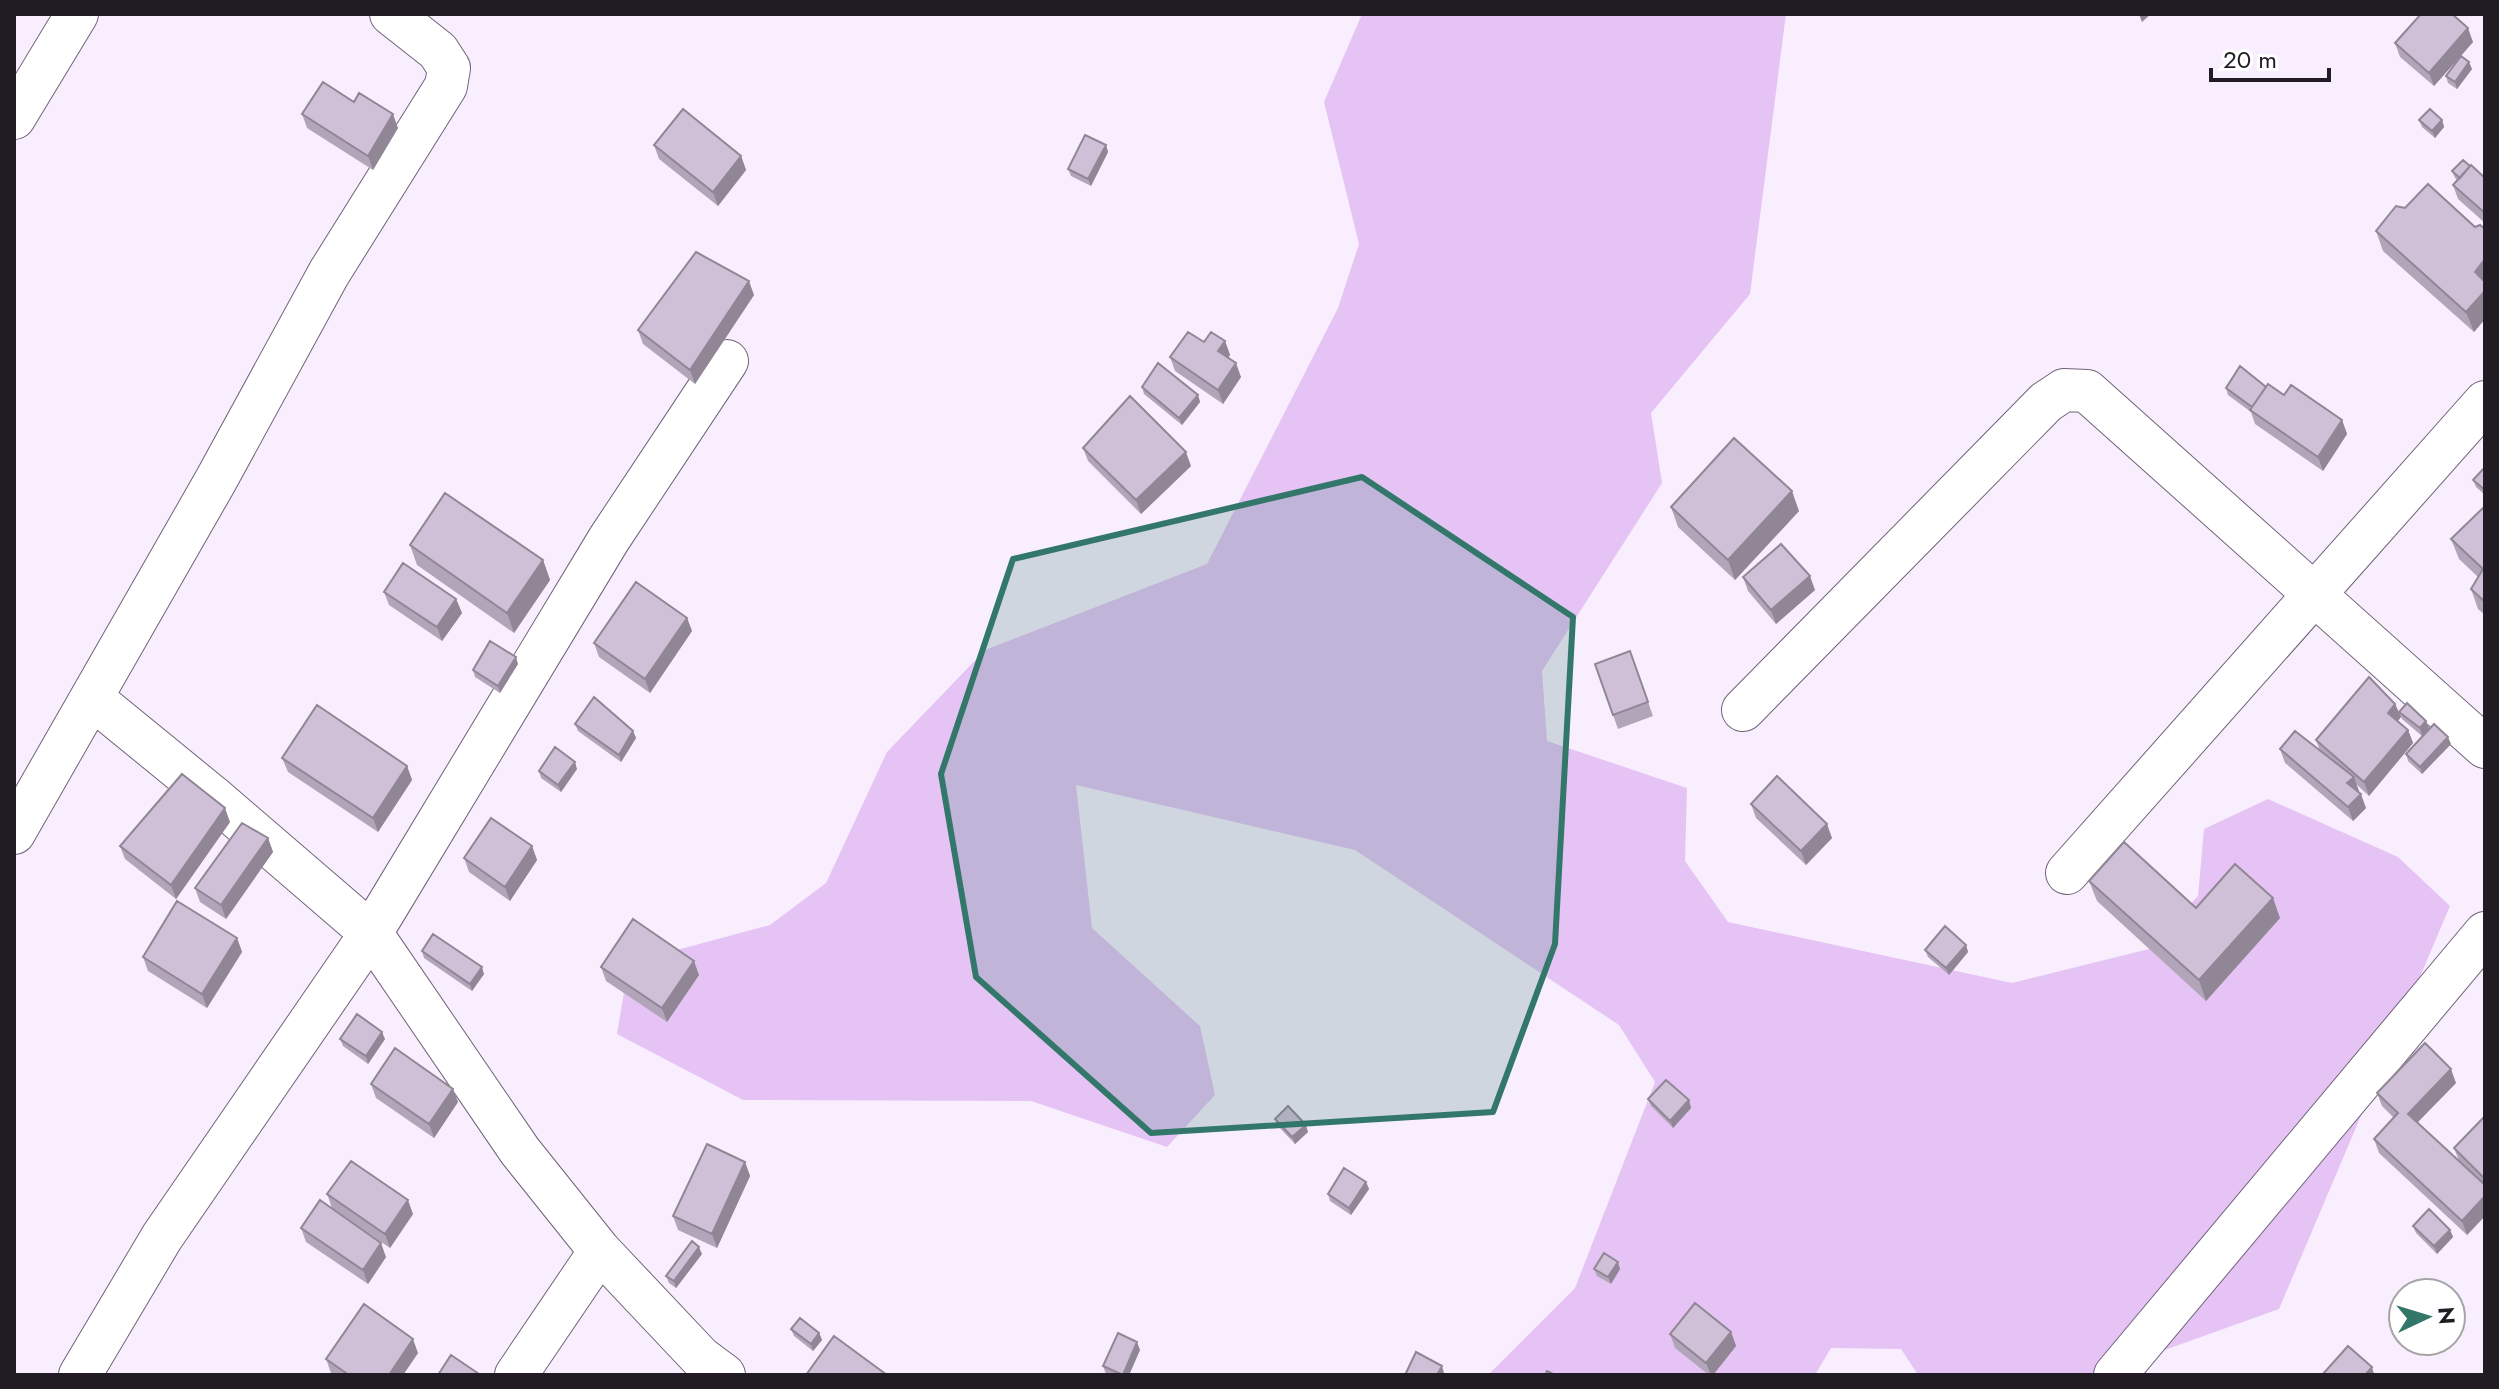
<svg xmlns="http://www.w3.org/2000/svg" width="2499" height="1389" viewBox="0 0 2499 1389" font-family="Jost,sans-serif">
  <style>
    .green { fill: #e5c4f5 }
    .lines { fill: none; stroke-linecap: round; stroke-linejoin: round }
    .street-casing { stroke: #716378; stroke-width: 44 }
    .street { stroke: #fff; stroke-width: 42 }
    .wall { fill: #b2a5b9 }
    .shaded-wall { fill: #918696 }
    .building { fill: #cfc0d7; stroke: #918696; stroke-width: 2 }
    .marked { fill: #33776b; fill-opacity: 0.2; stroke: #33776b; stroke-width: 6; stroke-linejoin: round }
  </style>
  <rect width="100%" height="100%" fill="#f8eefd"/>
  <path class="green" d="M1362,14h424l-36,280 -99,119 11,70 -120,188 5,70 140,47 -2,73 43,61 284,61 137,-34 49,-53 6,-67 64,-30 130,58 52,49 -171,403 -184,66h-177l-17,-26 -70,-1 -16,27h-327l87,-87 80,-206 -36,-57 -264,-175 -279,-65 16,143 108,98 15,69 -48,52 -136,-46 -288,-1 -126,-66 12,-71 141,-38 56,-42 61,-131 98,-102 222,-86 131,-256 21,-64 -35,-142z"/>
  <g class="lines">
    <defs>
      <path id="street" d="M14,118l63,-104
        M93,699l120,98 158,136 149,218 80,100 101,107 23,17
        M1743,710l303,-308 18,-12 23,1 398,356
        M14,833l202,-353 113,-207 117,-187 3,-18 -11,-17 -47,-37
        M2067,873l418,-471
        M80,1375l82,-138 209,-304 238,-394 118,-178
        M516,1375l84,-124
        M2115,1375l370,-442"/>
    </defs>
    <use href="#street" class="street-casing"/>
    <use href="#street" class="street"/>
  </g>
  <path class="wall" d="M2473,42l-12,14 11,13 -15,20 -9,-6 -2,-7 13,-18 -25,28 -34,-29 -5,-14z
    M302,114l96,14 -25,42 -66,-42z
    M2419,120h23l2,7 -9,11 -13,-11z
    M654,145l87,11 5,14 -28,36 -59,-47z
    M1106,145l2,7 -17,34 -20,-10 -3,-7z
    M2470,166l15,12v45l-27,-24 -5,-14 4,-5 -2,-2 -3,-7z
    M2485,229v90l-11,13 -91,-81 -7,-20z
    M754,295l-59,89 -52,-40 -5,-14z
    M1225,341l5,14 -2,3 13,19 -18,27 -48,-33 -5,-14 34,-15z
    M1142,387l56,8 2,7 -18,23 -38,-31z
    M2266,387l76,33 5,14 -24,37 -68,-47 -4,-12 -23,-17 -2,-7z
    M1083,448l108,18 -50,48 -53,-53z
    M2485,467v28l-9,-8 -3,-7z
    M2485,506v109l-7,-6 -7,-20 7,-12 -19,-18 -8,-20z
    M1671,507l128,4 -64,69 -57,-53z
    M410,545l133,15 7,20 -36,53 -97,-68z
    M1743,577l72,13 -39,34 -28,-33z
    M384,592l72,7 6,14 -20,28 -53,-36z
    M687,618l5,13 -42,62 -51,-36 -5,-14z
    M1630,651l23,65 -35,13 -23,-65z
    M518,664l-18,29 -25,-16 -2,-7z
    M2395,704l6,13 -3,4 10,9 5,13 -44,53 -13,-12 2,8 8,16 -13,13 -68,-58 -5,-14 40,2 -4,-11z
    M2399,712l27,9 3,7 -7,8 -20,-17z
    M575,724l58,7 3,7 -15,24 -43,-31z
    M2451,744l-29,30 -14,-13 -2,-7z
    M282,758l125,8 5,14 -34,52 -90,-60z
    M577,769l-16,23 -20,-14 -2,-7z
    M1751,804l81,34 -26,27 -50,-47z
    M230,822l-54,77 -51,-40 -5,-13z
    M268,838l5,14 -47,67 -26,-17 -5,-14z
    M532,846l5,14 -27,41 -41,-29 -5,-14z
    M2089,881l107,27 84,10 -74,83 -109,-100z
    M237,938l5,14 -35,56 -59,-37 -5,-14z
    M1966,945l2,7 -19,23 -21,-18 -3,-7z
    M422,951l62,23 -12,17 -48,-33z
    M601,967l98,8 -32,47 -61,-41z
    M340,1039h45l-17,25 -25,-18z
    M2456,1083l-39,40 42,38 -5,-13 31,-32v100l-18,19 -88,-82 -5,-14 20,-21 -12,-12 -5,-13z
    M371,1084l82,5 5,13 -24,36 -58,-40z
    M1648,1099l41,1 2,8 -18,20 -22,-22z
    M1275,1119l33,13 -13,12 -17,-18z
    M745,1162l5,14 -33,72 -39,-18 -5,-14z
    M1366,1182l3,7 -18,26 -21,-14 -2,-7z
    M327,1194l86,20 -23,34 -58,-40z
    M2413,1226l37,4 3,7 -16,17 -21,-21z
    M301,1228l85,29 -18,27 -62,-42z
    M702,1254l-26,34 -7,-5 -3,-7z
    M1594,1269h26l-9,15 -14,-8z
    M791,1329l28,4 3,7 -9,11 -19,-15z
    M1731,1332l5,14 -23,29h-4l-34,-27 -5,-14z
    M1140,1350l-11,25h-19l-4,-1 -3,-8z
    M418,1353l-15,22h-70l-2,-2 -5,-14z"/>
  <path class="shaded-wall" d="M2139,14h12l-9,8z
    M2468,28l5,14 -39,44 -5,-13z
    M2469,62l3,7 -15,20 -2,-7z
    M393,114l5,14 -25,42 -5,-14z
    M2442,120l2,7 -9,11 -3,-7z
    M1106,145l2,7 -17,34 -3,-7z
    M741,156l5,14 -28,36 -5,-14z
    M2485,259v30l-10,-17z
    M749,281l5,14 -59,89 -5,-14z
    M2485,291v28l-11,13 -8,-20z
    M1225,341l5,14 -7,10 -5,-14z
    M1236,363l5,14 -18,27 -5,-14z
    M1198,395l2,7 -18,23 -3,-7z
    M2342,420l5,14 -24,37 -5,-14z
    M1186,452l5,14 -50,48 -5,-14z
    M1792,491l7,20 -64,69 -7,-20z
    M543,560l7,20 -36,53 -7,-20z
    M1810,576l5,14 -39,34 -5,-14z
    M456,599l6,14 -20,28 -5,-14z
    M687,618l5,13 -42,62 -5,-14z
    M516,657l2,7 -18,29 -2,-7z
    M2395,704l6,13 -8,9 -5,-13z
    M2426,721l3,7 -7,8 -2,-8z
    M2408,730l5,13 -44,53 -5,-14z
    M633,731l3,7 -15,24 -2,-7z
    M2448,737l3,7 -29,30 -2,-7z
    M575,762l2,7 -16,23 -3,-7z
    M407,766l5,14 -34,52 -5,-14z
    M2354,777l5,14 -7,6 -5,-14z
    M2361,794l5,14 -13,13 -5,-14z
    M225,808l5,14 -54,77 -5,-14z
    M1827,824l5,14 -26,27 -5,-14z
    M268,838l5,14 -47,67 -5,-14z
    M532,846l5,14 -27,41 -5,-14z
    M2273,898l7,20 -74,83 -7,-21z
    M237,938l5,14 -35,56 -5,-14z
    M1966,945l2,7 -19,23 -3,-7z
    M694,961l5,14 -32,47 -5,-14z
    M482,967l2,7 -12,17 -2,-7z
    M382,1032l3,7 -17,25 -2,-8z
    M2451,1069l5,14 -43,44 -5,-13z
    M453,1089l5,13 -24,36 -5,-14z
    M1689,1100l2,8 -18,20 -3,-7z
    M1306,1125l2,7 -13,12 -3,-7z
    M745,1162l5,14 -33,72 -5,-14z
    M1366,1182l3,7 -18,26 -2,-7z
    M2485,1196v20l-18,19 -5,-14z
    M408,1200l5,14 -23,34 -5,-14z
    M2450,1230l3,7 -16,17 -3,-8z
    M381,1243l5,14 -18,27 -5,-14z
    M699,1247l3,7 -26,34 -2,-7z
    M1618,1262l2,7 -9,15 -3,-7z
    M1731,1332l5,14 -23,29h-2l-5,-12z
    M819,1333l3,7 -9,11 -2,-7z
    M413,1339l5,14 -15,22h-14z
    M1137,1342l3,8 -11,25h-6z
    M1442,1366l2,7 -1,2h-6z
    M2372,1367l2,7 -9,1z"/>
  <path class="building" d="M2421,14h31l16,14 -39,45 -34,-30z
    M2461,56l8,6 -14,20 -9,-6z
    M323,82l31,20 5,-9 34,21 -25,42 -66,-42z
    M683,109l58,47 -28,36 -59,-47z
    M2430,109l12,11 -10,11 -13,-11z
    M1085,135l21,10 -18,34 -20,-10z
    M2463,160l7,6 -10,12 -8,-7z
    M2471,165l14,13v35l-32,-28z
    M2428,184l47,43 5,-2 5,4v30l-10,13 10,10v9l-19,21 -90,-81 20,-25 9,2z
    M696,252l53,29 -59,89 -52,-40z
    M1188,332l16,10 7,-10 14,9 -7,10 18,12 -18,27 -48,-33z
    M1158,363l40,32 -19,23 -37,-31z
    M2240,366l26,21 -14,20 -26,-19z
    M2268,384l16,11 7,-10 51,35 -24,37 -68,-47z
    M1130,396l56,56 -50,48 -53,-52z
    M1734,438l58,53 -64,69 -57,-53z
    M2485,467v23l-12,-10z
    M445,493l98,67 -36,53 -97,-68z
    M2485,506v96l-14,-13 12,-20 -32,-30z
    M1781,544l29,32 -39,34 -28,-33z
    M403,563l53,36 -19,28 -53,-35z
    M636,582l51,36 -42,61 -51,-36z
    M490,641l26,16 -18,29 -25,-16z
    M1630,651l18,51 -35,13 -18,-51z
    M2369,677l26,27 -7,9 20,17 -44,52 -48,-42z
    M594,697l39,34 -14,24 -44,-31z
    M2407,703l19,18 -6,7 -21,-16z
    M317,705l90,61 -34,52 -91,-60z
    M2434,724l14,13 -28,30 -14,-13z
    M2295,731l59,46 -7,6 14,11 -13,13 -68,-58z
    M555,747l20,15 -17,23 -19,-14z
    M182,774l43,34 -54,77 -51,-39z
    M1777,776l50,48 -26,27 -50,-47z
    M491,818l41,28 -27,41 -41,-29z
    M242,823l26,15 -47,67 -26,-17z
    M2124,842l72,66 39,-44 38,34 -74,82 -110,-99z
    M177,901l60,37 -35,56 -59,-37z
    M633,919l61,42 -32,47 -61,-41z
    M1945,926l21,19 -20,23 -21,-18z
    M433,934l49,33 -12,17 -48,-33z
    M357,1014l25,18 -16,24 -26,-17z
    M2425,1043l26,26 -43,45 77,71v11l-23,25 -88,-82 24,-26 -21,-20z
    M395,1048l58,41 -24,35 -58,-40z
    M1666,1080l23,20 -19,21 -22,-22z
    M1288,1106l18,19 -14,12 -17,-18z
    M2485,1116v63l-31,-31z
    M707,1144l38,18 -33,72 -39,-18z
    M351,1161l57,39 -23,34 -58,-40z
    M1344,1168l22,14 -17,26 -21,-14z
    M320,1200l61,43 -18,27 -62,-42z
    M2429,1209l21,21 -16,16 -21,-20z
    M692,1241l7,6 -25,34 -8,-5z
    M1604,1253l14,9 -10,15 -14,-8z
    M1695,1303l36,29 -25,31 -36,-29z
    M364,1304l49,35 -24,36h-40l-23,-16z
    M800,1318l19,15 -8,11 -20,-15z
    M1118,1333l19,9 -14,33 -20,-9z
    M834,1336l53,39h-81z
    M2348,1346l24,21 -7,8h-43z
    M1416,1352l26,14 -5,9h-32z
    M451,1355l28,19v1h-41z
    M1547,1371l8,4h-10z"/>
  <path class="marked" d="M1362,477l211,140 -18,327 -62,168 -342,21 -175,-156 -35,-203 72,-215z"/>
  <rect width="2499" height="1389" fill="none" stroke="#211c24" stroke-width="32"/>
  <g transform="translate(2427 1317) rotate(86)"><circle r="38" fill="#ffffff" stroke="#a6a4a7" stroke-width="2"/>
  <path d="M0-6L14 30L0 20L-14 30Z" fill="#33776b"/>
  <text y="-12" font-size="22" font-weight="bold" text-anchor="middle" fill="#211c24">N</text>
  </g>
  <path d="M2211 68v12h118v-12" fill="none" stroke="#211c24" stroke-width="4"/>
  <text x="2223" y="68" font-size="24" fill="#211c24" stroke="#ffffff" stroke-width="6" paint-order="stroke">20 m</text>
</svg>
